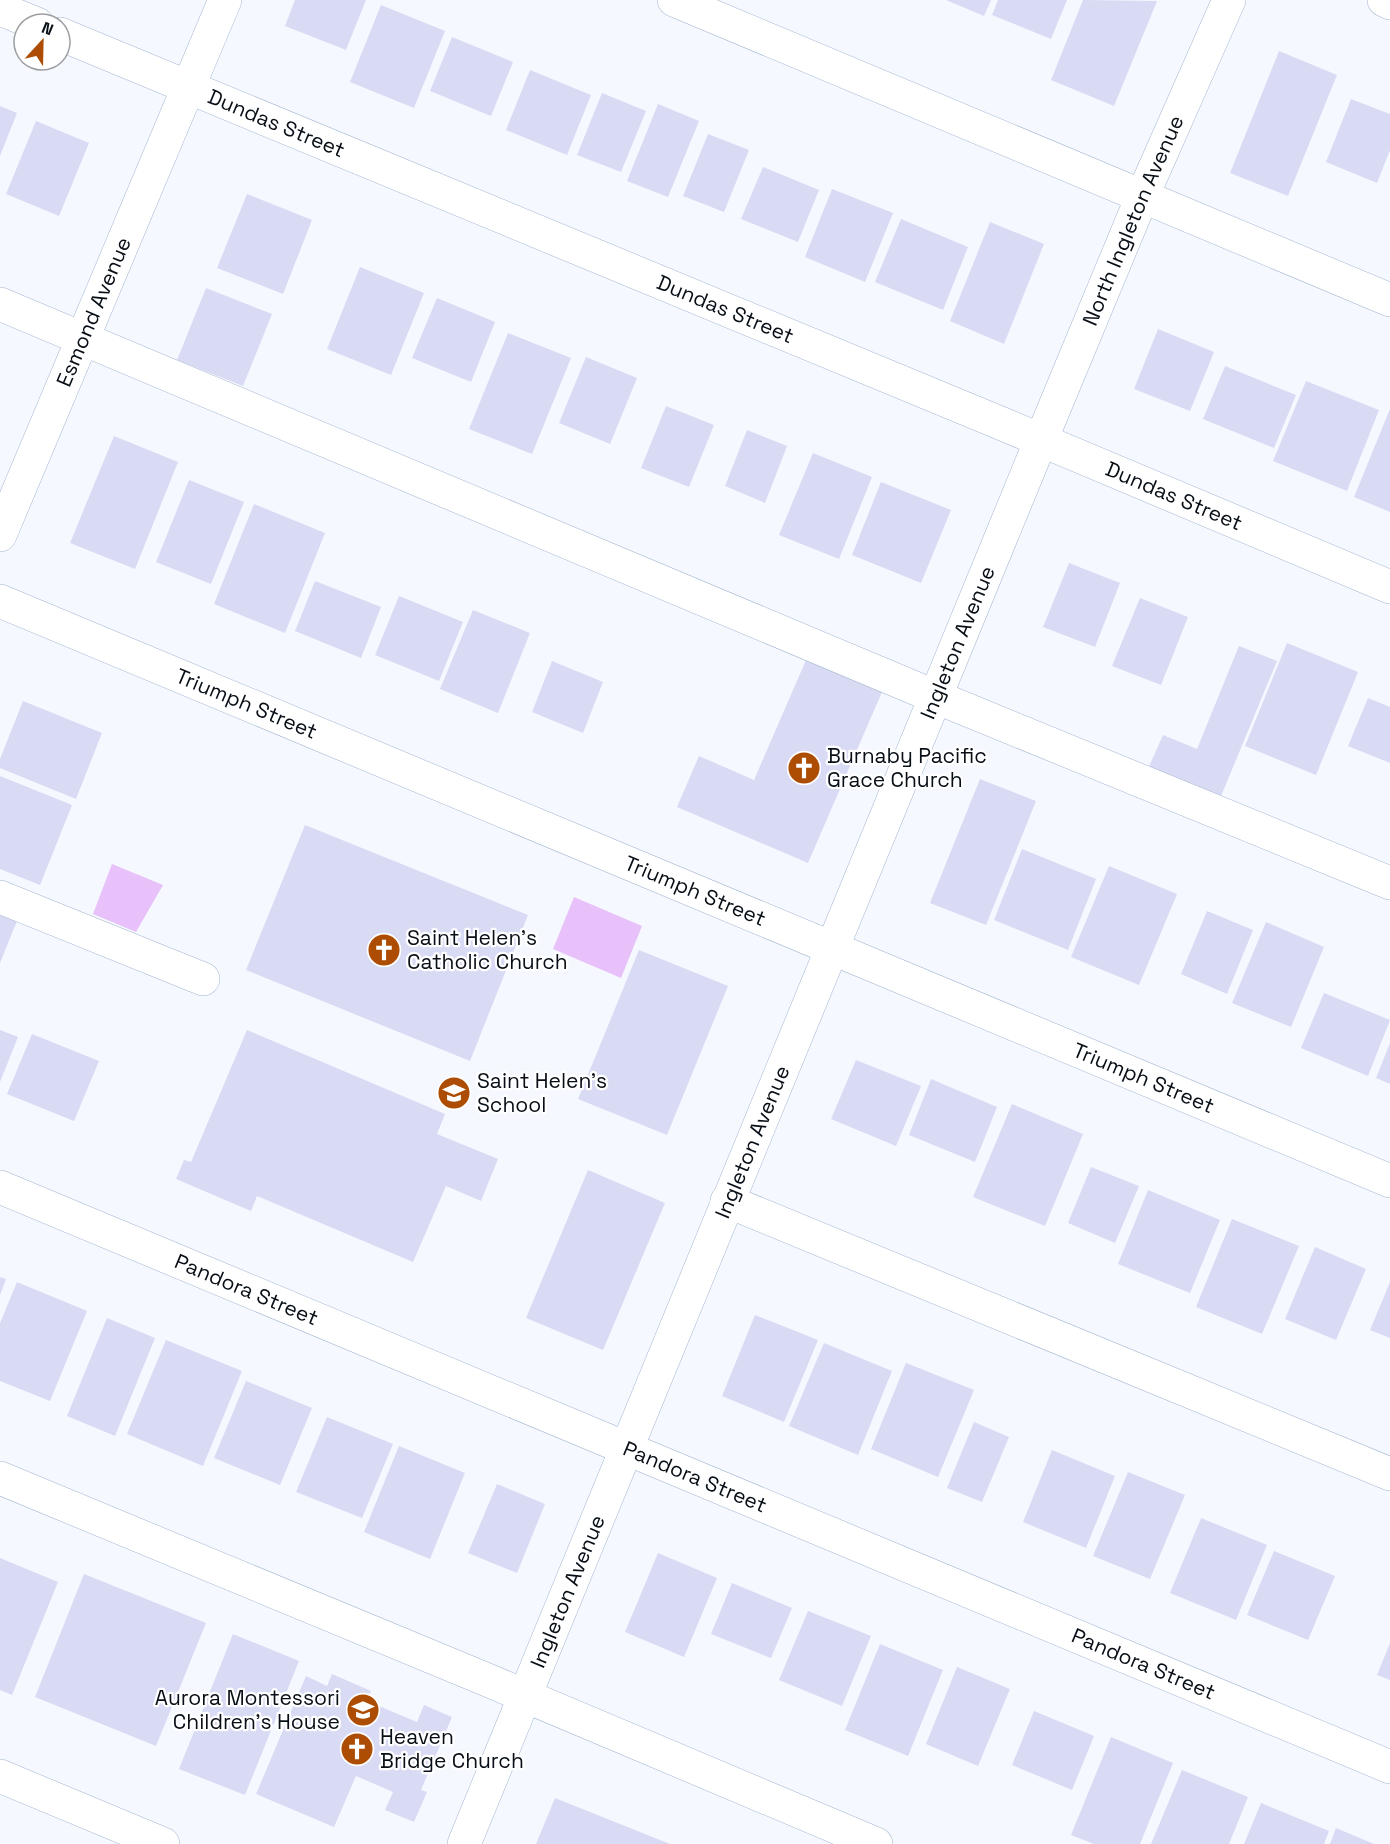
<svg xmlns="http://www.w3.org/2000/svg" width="1390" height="1844" viewBox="0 0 1390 1844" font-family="'Space Grotesk',sans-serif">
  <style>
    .green { fill: #e8c1fa }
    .building { fill: #d9daf4 }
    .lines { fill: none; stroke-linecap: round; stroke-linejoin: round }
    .minor-casing { stroke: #a3b7cf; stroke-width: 34 }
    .minor { stroke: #fff; stroke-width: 33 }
    .labels { text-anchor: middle; stroke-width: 4.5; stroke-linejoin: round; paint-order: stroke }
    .street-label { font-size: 21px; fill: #070e16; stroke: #fff }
    .poi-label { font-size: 21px; fill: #070e16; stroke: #fff; text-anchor: start }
  </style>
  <rect width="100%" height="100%" fill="#f5f9ff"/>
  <path class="green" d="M112,864l51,21 -27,47 -43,-18z
    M574,897l68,29 -21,52 -68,-29z"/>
  <path class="building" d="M295,0h71l-20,50 -61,-24z
    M946,0h45l-7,16z
    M998,0h69l-16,39 -59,-24z
    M1083,0l74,1 -43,105 -63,-26z
    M381,5l64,26 -31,77 -64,-26z
    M452,37l61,25 -22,54 -61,-25z
    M1279,51l58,24 -49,121 -58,-23z
    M530,70l61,25 -24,60 -61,-25z
    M602,93l44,18 -25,61 -44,-17z
    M1351,99l39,15v36l-13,33 -51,-21z
    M658,104l41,17 -31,76 -41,-16z
    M0,106l17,7 -17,43z
    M36,121l53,22 -30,73 -53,-22z
    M708,134l41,16 -25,62 -41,-16z
    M763,167l56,23 -21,52 -57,-23z
    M832,189l61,24 -28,69 -60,-25z
    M247,194l65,26 -29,74 -66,-26z
    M901,219l67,28 -25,63 -68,-28z
    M990,222l54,22 -40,100 -54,-23z
    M360,267l64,26 -33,82 -64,-26z
    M206,288l66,26 -29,72 -66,-26z
    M437,298l58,24 -24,60 -59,-24z
    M1158,329l56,23 -24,59 -56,-22z
    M508,333l63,25 -39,96 -63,-25z
    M586,357l51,21 -27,66 -51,-21z
    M1225,366l71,29 -22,53 -71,-29z
    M1306,381l73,29 -32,81 -74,-30z
    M666,406l48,19 -25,62 -48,-19z
    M1390,409v103l-36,-15z
    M747,430l40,16 -22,57 -40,-17z
    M114,436l64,26 -43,107 -65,-26z
    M813,453l59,24 -33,82 -60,-24z
    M189,480l55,22 -33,82 -55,-22z
    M881,482l70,28 -30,73 -69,-28z
    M254,504l71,29 -40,100 -71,-29z
    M1069,563l51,20 -25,64 -52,-20z
    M315,581l66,26 -20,51 -66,-27z
    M399,596l64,26 -24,59 -64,-26z
    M1140,598l48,19 -27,68 -49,-19z
    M473,610l57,23 -32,80 -58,-24z
    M1287,643l71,29 -42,103 -71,-29z
    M1239,646l38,15 -58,140 -72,-30 16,-36 34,14z
    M806,660l76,32 -74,171 -131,-56 22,-51 55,24z
    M552,661l51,21 -20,51 -51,-21z
    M1368,698l22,9v56l-42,-17z
    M23,701l79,32 -26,66 -76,-31v-9z
    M0,776l72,29 -32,80 -40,-16z
    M980,779l56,22 -50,124 -56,-22z
    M305,825l223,90 -58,146 -224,-91z
    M1022,849l74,30 -28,71 -74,-30z
    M1109,866l68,28 -38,91 -68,-28z
    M1207,911l46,19 -26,64 -46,-20z
    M0,914l17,7 -17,42z
    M1266,922l58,25 -33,80 -59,-24z
    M639,950l89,36 -61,149 -89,-36z
    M1324,993l66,27 -22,56 -67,-28z
    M0,1030l18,7 -18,45z
    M247,1030l198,84 -8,20 61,25 -17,42 -35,-15 -33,76 -156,-66 -6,15 -75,-32 8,-19 7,2z
    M32,1034l67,27 -25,60 -67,-27z
    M1390,1043v41l-14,-6z
    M856,1060l65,26 -25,60 -65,-27z
    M931,1079l66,28 -22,55 -66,-27z
    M1012,1104l71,30 -38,92 -72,-29z
    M1091,1167l48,19 -24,57 -47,-20z
    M588,1170l77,33 -62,147 -77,-32z
    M1148,1190l72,30 -30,73 -72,-29z
    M1232,1219l67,27 -37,88 -66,-27z
    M1315,1247l51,22 -30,71 -51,-21z
    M0,1277l6,2 -6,16z
    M17,1282l70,29 -37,90 -50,-20v-58z
    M1390,1282v56l-20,-8z
    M755,1315l63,25 -34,82 -62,-26z
    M107,1318l48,20 -40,98 -48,-20z
    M166,1340l76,31 -39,95 -76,-32z
    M824,1343l68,28 -34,84 -69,-29z
    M906,1363l68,27 -36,87 -67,-28z
    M246,1381l66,27 -32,77 -66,-27z
    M327,1417l66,27 -31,74 -66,-26z
    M974,1422l35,15 -27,65 -35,-14z
    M399,1446l66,27 -35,86 -66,-27z
    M1052,1450l63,26 -29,72 -63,-26z
    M1128,1472l57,23 -35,84 -57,-23z
    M497,1484l48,20 -28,69 -49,-20z
    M1201,1518l66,27 -31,75 -66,-27z
    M1274,1551l61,25 -27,64 -61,-25z
    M658,1553l59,25 -33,79 -59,-25z
    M0,1558l58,24 -46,113 -12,-5z
    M84,1574l122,49 -50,123 -121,-49z
    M732,1583l60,25 -21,50 -60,-24z
    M808,1611l63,25 -29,70 -63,-26z
    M233,1634l66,27 -54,134 -66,-26z
    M1390,1643v37l-13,-5z
    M880,1644l63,26 -35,86 -63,-26z
    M957,1667l53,22 -32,77 -52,-22z
    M332,1674l39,17 -4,10 50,21 7,-17 28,12 -31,73 6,2 -13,30 -29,-12 8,-18 -37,-16 -22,51 -78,-33 50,-118 21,10z
    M1034,1711l60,25 -22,54 -60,-25z
    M1111,1737l62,26 -33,81h-46l-23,-9z
    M1182,1770l66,27 -19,47h-78z
    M555,1798l115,46h-134z
    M1261,1803l68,28 -5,13h-80z
    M1336,1828l38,16h-44z"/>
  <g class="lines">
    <defs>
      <g id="minor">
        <path d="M674,0l716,300"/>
        <path d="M1384,0l6,3"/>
        <path d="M0,9l37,15"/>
        <path id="s1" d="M60,34l945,391 385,162"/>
        <path d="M0,304l936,393 454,186"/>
        <path id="s2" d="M0,535l225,-535"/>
        <path id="s3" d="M0,601l1390,580"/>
        <path d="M0,897l203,82"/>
        <path id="s4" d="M0,1187l1390,580"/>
        <path d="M727,1201l663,273"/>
        <path d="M0,1478l485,201 391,165"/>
        <path d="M0,1776l163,68"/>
        <path id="s5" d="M464,1844l577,-1404 101,-243 87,-197"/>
      </g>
    </defs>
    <use href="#minor" class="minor-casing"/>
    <use href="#minor" class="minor"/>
  </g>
  <defs>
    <symbol id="church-disc" viewBox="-11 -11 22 22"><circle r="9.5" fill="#ad4d04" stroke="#fff"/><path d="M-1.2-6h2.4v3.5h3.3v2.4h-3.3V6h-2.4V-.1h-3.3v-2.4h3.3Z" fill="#fff"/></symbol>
    <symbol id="school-disc" viewBox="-11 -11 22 22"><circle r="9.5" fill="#ad4d04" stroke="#fff"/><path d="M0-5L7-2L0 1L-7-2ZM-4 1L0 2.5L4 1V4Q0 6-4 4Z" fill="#fff"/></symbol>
  </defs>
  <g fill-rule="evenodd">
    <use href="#church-disc" x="785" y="749" width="38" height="38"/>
    <use href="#church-disc" x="365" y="931" width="38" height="38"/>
    <use href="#school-disc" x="435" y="1074" width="38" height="38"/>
    <use href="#school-disc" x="344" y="1691" width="38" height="38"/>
    <use href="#church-disc" x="338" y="1730" width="38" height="38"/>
  </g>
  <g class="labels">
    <g class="street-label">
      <text dy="7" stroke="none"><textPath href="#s1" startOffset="234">Dundas Street</textPath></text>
      <text dy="7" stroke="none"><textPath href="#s5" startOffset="1756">North Ingleton Avenue</textPath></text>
      <text dy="7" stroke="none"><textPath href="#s1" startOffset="720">Dundas Street</textPath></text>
      <text dy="7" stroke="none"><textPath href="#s2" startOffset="242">Esmond Avenue</textPath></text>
      <text dy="7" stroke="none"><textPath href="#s1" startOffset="1206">Dundas Street</textPath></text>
      <text dy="7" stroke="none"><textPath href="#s5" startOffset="1299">Ingleton Avenue</textPath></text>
      <text dy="7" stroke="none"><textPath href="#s3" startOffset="267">Triumph Street</textPath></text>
      <text dy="7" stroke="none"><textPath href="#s3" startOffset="753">Triumph Street</textPath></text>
      <text dy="7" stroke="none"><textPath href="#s3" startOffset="1239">Triumph Street</textPath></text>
      <text dy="7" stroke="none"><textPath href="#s5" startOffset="759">Ingleton Avenue</textPath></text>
      <text dy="7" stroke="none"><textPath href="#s4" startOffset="267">Pandora Street</textPath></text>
      <text dy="7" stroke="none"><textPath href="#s4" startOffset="753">Pandora Street</textPath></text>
      <text dy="7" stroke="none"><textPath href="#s5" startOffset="273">Ingleton Avenue</textPath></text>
      <text dy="7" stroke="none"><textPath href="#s4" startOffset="1239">Pandora Street</textPath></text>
    </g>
    <g class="poi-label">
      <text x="827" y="763">Burnaby Pacific<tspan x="827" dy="24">Grace Church</tspan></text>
      <text x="407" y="945">Saint Helen's<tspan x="407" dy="24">Catholic Church</tspan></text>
      <text x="477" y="1088">Saint Helen's<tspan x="477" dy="24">School</tspan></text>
      <text x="340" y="1705" text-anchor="end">Aurora Montessori<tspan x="340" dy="24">Children's House</tspan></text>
      <text x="380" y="1744">Heaven<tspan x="380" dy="24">Bridge Church</tspan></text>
    </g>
  </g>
  <g transform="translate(42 42) rotate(22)"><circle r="28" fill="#ffffff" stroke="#9c9fa2" stroke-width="1.5"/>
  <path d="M0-4.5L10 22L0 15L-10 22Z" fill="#ad4d04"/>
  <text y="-9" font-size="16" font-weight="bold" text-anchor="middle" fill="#070e16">N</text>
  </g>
</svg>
